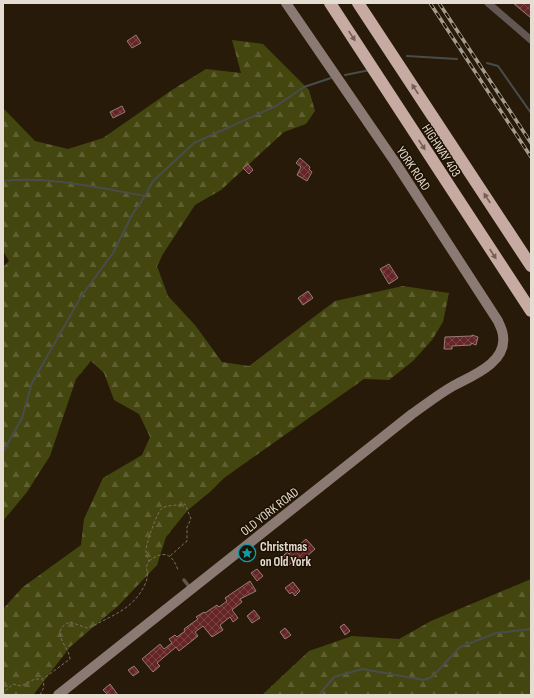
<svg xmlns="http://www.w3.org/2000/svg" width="534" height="698" viewBox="0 0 534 698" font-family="'Sofia Sans Condensed',sans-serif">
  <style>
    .forest { fill: url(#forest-firs) }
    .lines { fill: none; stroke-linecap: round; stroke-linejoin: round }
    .stream { stroke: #484d4c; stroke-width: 2 }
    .building { fill: url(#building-cross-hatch); stroke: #977b79 }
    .path { stroke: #7b7061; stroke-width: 1; stroke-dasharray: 3 2; stroke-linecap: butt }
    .lane { stroke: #635754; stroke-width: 3.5 }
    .street { stroke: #635754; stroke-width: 7 }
    .secondary { stroke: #8b7974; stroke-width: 10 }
    .highway { stroke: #c7aaa2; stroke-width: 12 }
    .rail-casing { stroke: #a59c8e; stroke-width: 3.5 }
    .rail { stroke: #1d1102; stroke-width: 2; stroke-dasharray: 6; stroke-linecap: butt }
    .oneway { fill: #725e52 }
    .labels { text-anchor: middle; stroke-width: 3; stroke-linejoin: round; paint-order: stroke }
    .street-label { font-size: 13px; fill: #e5ddd2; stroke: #1d1102 }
    .poi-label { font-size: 13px; font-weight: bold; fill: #e5ddd2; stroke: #1d1102; text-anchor: start }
  </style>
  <defs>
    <pattern id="forest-firs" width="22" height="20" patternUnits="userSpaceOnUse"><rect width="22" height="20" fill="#44460f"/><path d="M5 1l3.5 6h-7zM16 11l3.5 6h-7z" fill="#5f6031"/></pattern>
    <pattern id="building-cross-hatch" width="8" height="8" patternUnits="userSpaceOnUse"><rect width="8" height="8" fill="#652526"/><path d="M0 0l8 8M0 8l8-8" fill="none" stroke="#7b4445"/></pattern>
  </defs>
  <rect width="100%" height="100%" fill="#271a08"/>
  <path class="forest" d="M232,40l31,4 46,46 6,21 -9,13 -22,8 -63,58 -26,15 -32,49 -6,12 11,30 27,29 27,37 27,4 86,-65 68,-15 46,7 -6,29 -11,18 -19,21 -24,19 -25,-1 -140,99 -13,13 -24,20 -21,26 -9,28 -38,40 -49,42 -36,47 -31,1v-86l20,-22 58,-42 3,-26 19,-41 39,-23 8,-18 -11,-23 -25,-14 -10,-27 -13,-12 -15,18 -26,77 -23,36 -24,29v-254l6,-6 -6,-10v-143l32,33 33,8 35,-11 69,-48 34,-21 35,4z
    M531,579v116h-269l47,-44 43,-15 47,3 32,-18z"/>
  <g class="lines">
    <path class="stream" d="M407,56l50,3
      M487,63l11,3 33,47
      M345,75l25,-5
      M3,181c47,-5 96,7 142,15
      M3,452l19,-34 10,-35 50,-88 31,-42 19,-38 13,-19 8,-15 41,-38 82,-37 28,-19 27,-9
      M319,695l15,-18 28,-8 62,11 8,-3 28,-30 36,-14 35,-4"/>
  </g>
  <path class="building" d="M513,3h18v15z
    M136,35l5,8 -9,5 -5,-7z
    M122,106l3,6 -12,6 -3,-6z
    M300,158l10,9 -1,2 3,3 -5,9 -10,-6 4,-8 -5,-4z
    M248,164l5,6 -4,4 -6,-6z
    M389,264l9,14 -9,6 -9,-15z
    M308,291l5,7 -10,7 -5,-7z
    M472,335l6,2 -2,8 -5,-2v2l-19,1v3h-8l1,-12 27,-1z
    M306,539l9,10 -20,18 -4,-4 -2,2 -7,-8 5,-5 2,2z
    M257,569l6,7 -6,5 -6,-8z
    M250,581l6,10 -16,8 2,3 -10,8 6,8 -5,4 -3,-5 -10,8 3,5 -11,7 -9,-11 -8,6 3,4 -19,15 -3,-4 -19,16 3,3 -7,6 -11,-13 18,-15 4,5 8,-6 -3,-4 6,-4 2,2 8,-6 -1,-2 14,-10 -2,-2 8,-5 1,1 12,-8 2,2 8,-6 -2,-3z
    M293,582l7,9 -5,5 -3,-4 -2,2 -5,-6z
    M254,610l6,8 -8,5 -5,-7z
    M344,624l6,7 -5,4 -5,-8z
    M285,628l6,7 -6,4 -5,-7z
    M134,666l5,6 -6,4 -5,-6z
    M110,684l8,11h-10l-5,-5z"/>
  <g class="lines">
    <path class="path" d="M149,561c15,-11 23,-8 29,9
      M4,695v-3l9,-8 8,2 14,-7h8l27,-20c-1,-13 -22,-28 0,-37l17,6 6,-2c20,-11 39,-17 50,-38 4,-7 6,-13 3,-21l3,-6c-1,-3 -3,-6 -3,-9 -1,-6 11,-39 15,-43 6,-5 17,-3 24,-5l6,15 -4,8v14l-17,15
      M40,695l4,-8 -1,-7"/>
    <path class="lane" d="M184,580l7,9"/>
    <path class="street" d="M488,3l43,37"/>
    <path class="secondary" d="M58,695l354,-281c13,-9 27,-20 41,-28 18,-10 54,-23 50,-50 0,-5 -3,-10 -5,-15l-103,-159 -109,-159"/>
    <path class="highway" d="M330,3l201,308
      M358,3l173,263"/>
    <defs>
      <path id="rail" d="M430,3l101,154
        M439,3l92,140"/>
    </defs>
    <use href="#rail" class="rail-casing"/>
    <use href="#rail" class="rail"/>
  </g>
  <defs><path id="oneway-solid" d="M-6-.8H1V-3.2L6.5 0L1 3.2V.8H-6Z"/></defs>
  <g class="oneway">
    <use href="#oneway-solid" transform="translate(352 36) rotate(57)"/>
    <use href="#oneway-solid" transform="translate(415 89) rotate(-123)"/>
    <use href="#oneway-solid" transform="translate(422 145) rotate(57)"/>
    <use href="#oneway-solid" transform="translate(487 198) rotate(-123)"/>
    <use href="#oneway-solid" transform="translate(493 254) rotate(57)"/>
  </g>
  <defs>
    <symbol id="sight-ring" viewBox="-11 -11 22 22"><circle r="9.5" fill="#1d1102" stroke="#0f9aa8" stroke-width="1.5"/><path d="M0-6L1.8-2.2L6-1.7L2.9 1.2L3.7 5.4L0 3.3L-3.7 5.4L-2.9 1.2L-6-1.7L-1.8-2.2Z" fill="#0f9aa8"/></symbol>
  </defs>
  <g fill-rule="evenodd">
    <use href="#sight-ring" x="237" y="543" width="20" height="20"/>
  </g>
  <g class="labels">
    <g class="street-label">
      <text transform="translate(442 150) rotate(57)" y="5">HIGHWAY 403</text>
      <text transform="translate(414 168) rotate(56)" y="5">YORK ROAD</text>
      <text transform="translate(269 511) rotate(-38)" y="5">OLD YORK ROAD</text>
    </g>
    <g class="poi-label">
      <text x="260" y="551">Christmas<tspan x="260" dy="15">on Old York</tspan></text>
    </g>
  </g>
  <rect width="534" height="698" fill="none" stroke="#e5ddd2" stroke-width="8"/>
</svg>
